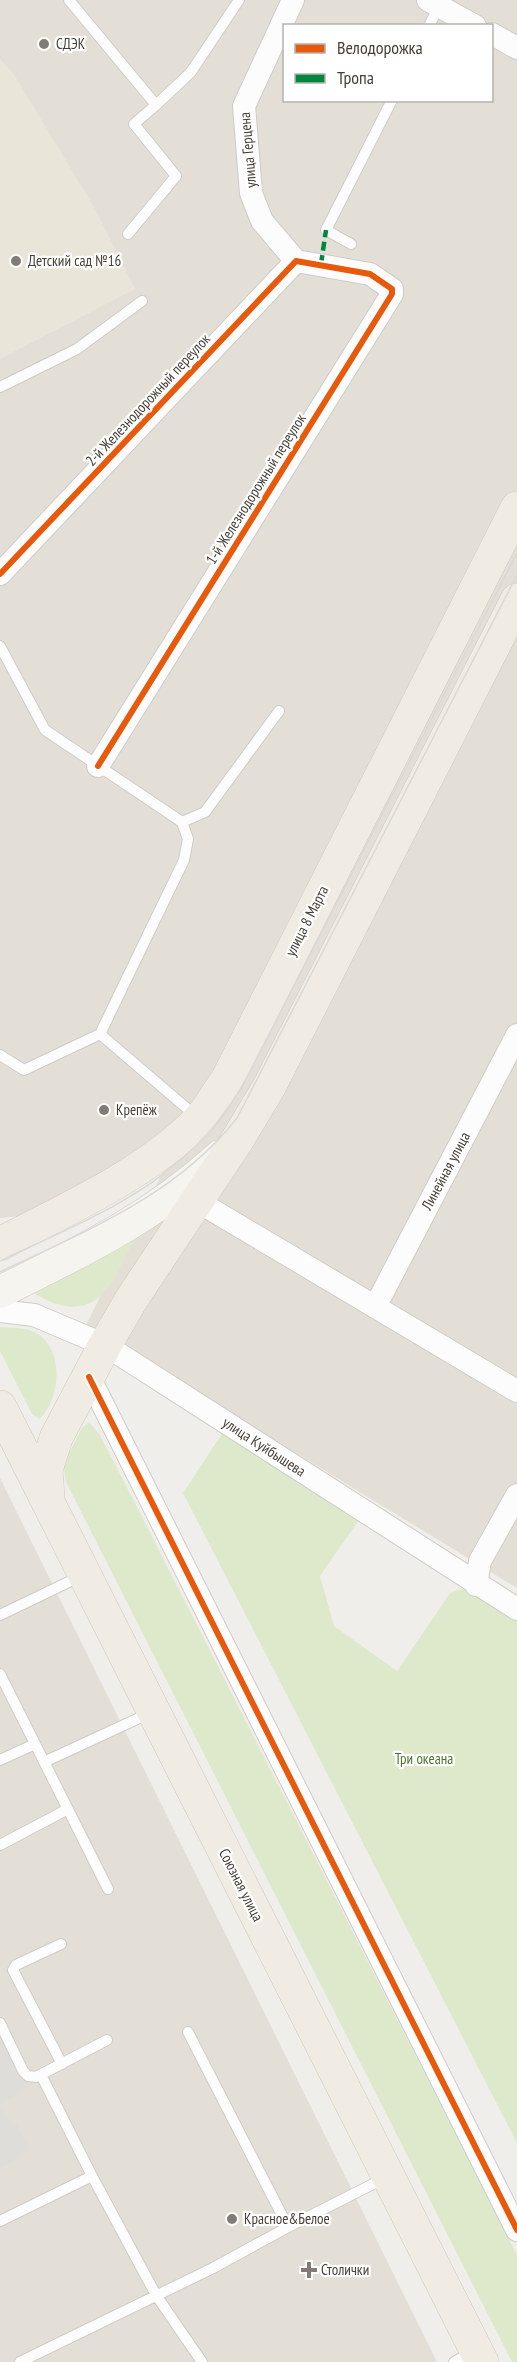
<svg xmlns="http://www.w3.org/2000/svg" width="517" height="2362" viewBox="0 0 517 2362" font-family="'PT Sans Narrow',sans-serif">
  <style>
    .residential { fill: #e3dfd7; fill-rule: evenodd }
    .education { fill: #eae5d9 }
    .green { fill: #dee9cb }
    .parking { fill: #dfddda }
    .lines { fill: none; stroke-linecap: round; stroke-linejoin: round }
    .lane-casing { stroke: #ceccc7; stroke-width: 12 }
    .street-casing { stroke: #ceccc7; stroke-width: 24 }
    .secondary-casing { stroke: #cecbc1; stroke-width: 33 }
    .primary-casing { stroke: #d2c9b8; stroke-width: 34 }
    .lane { stroke: #fdfcfc; stroke-width: 10 }
    .street { stroke: #fdfcfc; stroke-width: 22 }
    .secondary { stroke: #f6f4ef; stroke-width: 32 }
    .primary { stroke: #f0ece4; stroke-width: 33 }
    .tram { stroke: #d9d9d8; stroke-width: 1.5 }
    .quiet { stroke: #00873e; stroke-width: 4.5; stroke-dasharray: 9 4.5; stroke-linecap: butt }
    .cycleway-casing { stroke: #fff; stroke-width: 10 }
    .cycleway { stroke: #e8590c; stroke-width: 6 }
    .poi-dot { fill: #817c75; stroke: #fff; stroke-width: 2 }
    .labels { text-anchor: middle; stroke-width: 4.5; stroke-linejoin: round; paint-order: stroke }
    .poi-label { font-size: 15px; fill: #453f36; stroke: #fff; text-anchor: start }
    .street-label { font-size: 15px; fill: #453f36; stroke: #fff }
    .park-label { font-size: 15px; fill: #4a752c; stroke: #fff }
  </style>
  <rect width="100%" height="100%" fill="#f0eeea"/>
  <path class="residential" d="M0,0h517v1588l-431,-263 98,-195 -156,85 -28,3zM284,26h208v74h-208z
    M0,1478l437,884h-437z"/>
  <path class="education" d="M0,59l13,14 81,134 41,82 -135,70z"/>
  <path class="green" d="M136,1235c-24,48 -38,95 -101,59l-2,-8z
    M0,1327c12,1 27,0 38,7 26,17 23,66 1,85l-7,-5 -32,-63z
    M89,1422l11,13 37,72 380,748v107h-5l-446,-880 -3,-18 19,-36z
    M223,1432l136,88 -39,56 14,50 63,45 53,-78 15,-5 52,32v523l-334,-650z"/>
  <path class="parking" d="M0,2038l26,50 -26,16z
    M0,2105l12,21 4,-2 14,26 -30,18z"/>
  <g class="lines">
    <defs>
      <path id="lane" d="M69,0l87,105 -22,19 42,52 -48,58
        M429,26l10,-20
        M156,105l35,-33 48,-72
        M351,244l-25,-14 66,-130
        M0,387l77,-38 65,-48
        M0,646l45,84 137,92
        M100,1034l84,-174 4,-21 -6,-17 23,-10 74,-101
        M0,1055l24,15 76,-36 97,83
        M0,1615l81,-39
        M0,1674l108,215
        M0,1760l35,-16
        M44,1762l106,-49
        M0,1845l68,-36
        M61,1944l-45,21 -3,5 49,94
        M0,2023l23,48 5,5 8,1 71,-37
        M188,2032l100,195 97,-49
        M41,2075l51,101
        M0,2221l92,-45 64,119 46,67
        M20,2362l193,-94 75,-41
        M454,2362l18,-10"/>
      <path id="street" d="M293,0l-49,106 7,87 11,28 34,40
        M428,0l47,26
        M492,34l25,14
        M0,574l296,-313 74,13 22,15v5l-294,472
        M197,1201l320,190
        M375,1307l142,-272
        M0,1311l34,4 71,30 412,264
        M89,1377l428,853
        M476,1585l4,-24 37,-66"/>
      <path id="secondary" d="M0,1292c82,-41 151,-73 220,-136"/>
      <path id="primary" d="M0,1244c68,-36 143,-68 198,-123 11,-12 19,-28 29,-41l290,-572
        M0,1407l482,955
        M48,1497l-2,-27 10,-32 49,-93 26,-45 105,-158 33,-55 248,-487"/>
    </defs>
    <use href="#lane" class="lane-casing"/>
    <use href="#street" class="street-casing"/>
    <use href="#secondary" class="secondary-casing"/>
    <use href="#primary" class="primary-casing"/>
    <use href="#lane" class="lane"/>
    <use href="#street" class="street"/>
    <use href="#secondary" class="secondary"/>
    <use href="#primary" class="primary"/>
    <path class="tram" d="M0,1261c101,-48 191,-80 247,-184l270,-524
      M0,1272c86,-41 177,-77 237,-154l280,-543"/>
    <path class="quiet" d="M321,264l5,-34"/>
    <defs>
      <path id="cycleway" d="M0,574l296,-313 74,13 22,15v5l-294,472
        M89,1377l428,853"/>
    </defs>
    <use href="#cycleway" class="cycleway-casing"/>
    <use href="#cycleway" class="cycleway"/>
  </g>
  <g class="poi-dot">
    <circle cx="44" cy="44" r="6"/>
    <circle cx="16" cy="261" r="6"/>
    <circle cx="104" cy="1110" r="6"/>
    <circle cx="232" cy="2219" r="6"/>
    <path d="M306 2261h6v6h6v6h-6v6h-6v-6h-6v-6h6z"/>
  </g>
  <g class="labels">
    <g class="poi-label">
      <text x="56" y="49">СДЭК</text>
      <text x="28" y="266">Детский сад №16</text>
      <text x="116" y="1115">Крепёж</text>
      <text x="244" y="2224">Красное&amp;Белое</text>
      <text x="321" y="2275">Столички</text>
    </g>
    <g class="street-label">
      <text transform="translate(248 150) rotate(-95)" y="5">улица Герцена</text>
      <text transform="translate(148 400) rotate(-47)" y="5">2-й Железнодорожный переулок</text>
      <text transform="translate(256 489) rotate(-58)" y="5">1-й Железнодорожный переулок</text>
      <text transform="translate(307 921) rotate(-63)" y="5">улица 8 Марта</text>
      <text transform="translate(446 1171) rotate(-62)" y="5">Линейная улица</text>
      <text transform="translate(264 1447) rotate(33)" y="5">улица Куйбышева</text>
      <text transform="translate(241 1885) rotate(63)" y="5">Союзная улица</text>
    </g>
    <g class="park-label">
      <text x="424" y="1764">Три океана</text>
    </g>
  </g>
  <rect x="283" y="24" width="210" height="78" fill="#ffffff" stroke="#b5b2af" stroke-width="1.5"/>
  <rect x="295" y="44" width="30" height="9" fill="#e8590c" stroke="#b5b2af" stroke-width="1.5"/>
  <text x="337" y="54" font-size="18" fill="#453f36">Велодорожка</text>
  <rect x="295" y="74" width="30" height="9" fill="#00873e" stroke="#b5b2af" stroke-width="1.5"/>
  <text x="337" y="84" font-size="18" fill="#453f36">Тропа</text>
</svg>
